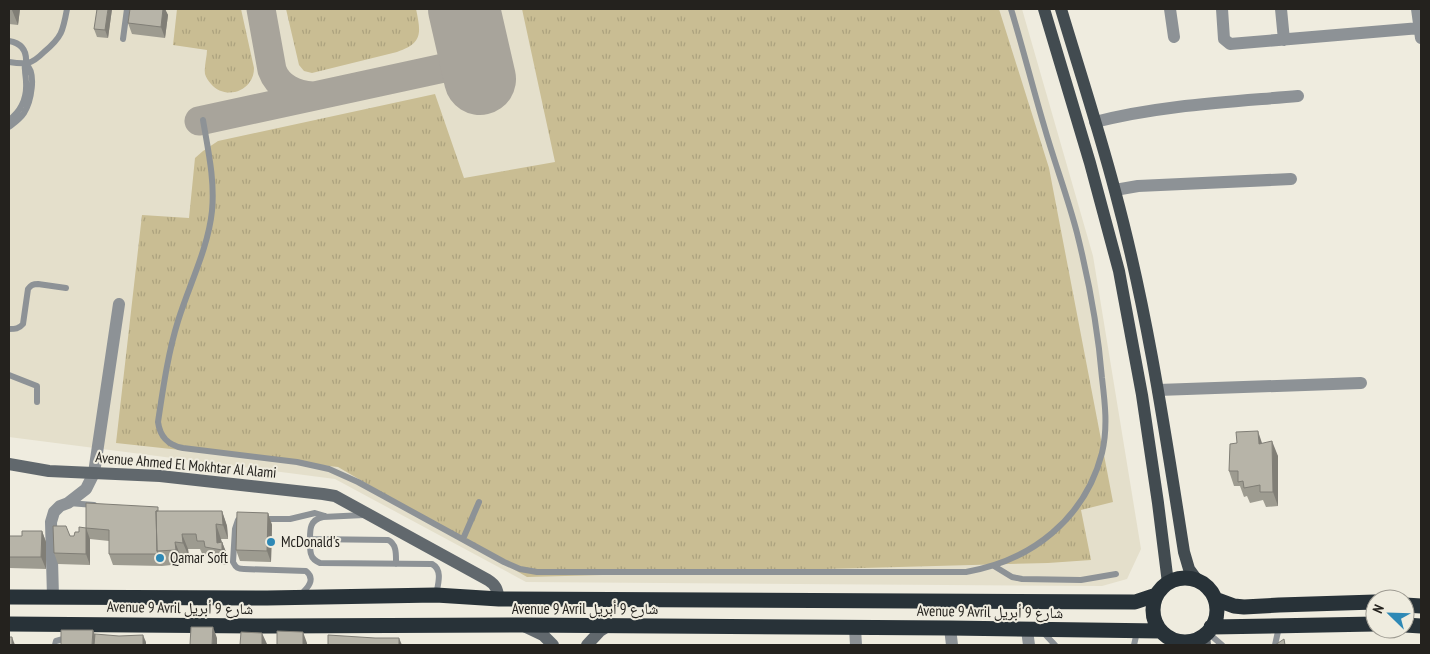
<svg xmlns="http://www.w3.org/2000/svg" width="1430" height="654" viewBox="0 0 1430 654" font-family="'PT Sans Narrow','Noto Naskh Arabic',sans-serif">
  <style>
    .built { fill: #e4dfcb }
    .grass { fill: url(#grass-tufts) }
    .lines { fill: none; stroke-linecap: round; stroke-linejoin: round }
    .taxiway { stroke: #a8a49b; stroke-width: 29 }
    .runway { stroke: #a8a49b; stroke-width: 72 }
    .lane { stroke: #8d9296; stroke-width: 6 }
    .street { stroke: #8d9296; stroke-width: 12 }
    .secondary { stroke: #61686d; stroke-width: 12 }
    .primary { stroke: #424b50; stroke-width: 12 }
    .highway { stroke: #283238; stroke-width: 15 }
    .wall { fill: #9d9b90 }
    .shaded-wall { fill: #807e76 }
    .building { fill: #b7b4a8; stroke: #807e76 }
    .poi-dot { fill: #2e89b6; stroke: #efecdf; stroke-width: 2 }
    .labels { text-anchor: middle; stroke-width: 4; stroke-linejoin: round; paint-order: stroke }
    .street-label { font-size: 15px; fill: #24221e; stroke: #efecdf }
    .poi-label { font-size: 15px; fill: #24221e; stroke: #efecdf; text-anchor: start }
  </style>
  <defs>
    <pattern id="grass-tufts" width="24" height="20" patternUnits="userSpaceOnUse" patternTransform="scale(1.25)"><rect width="24" height="20" fill="#c9bd93"/><path d="M3 7l-1-3M5 7V3M7 7l1-3M15 17l-1-3M17 17v-4M19 17l1-3" fill="none" stroke="#aca27e"/></pattern>
  </defs>
  <rect width="100%" height="100%" fill="#efecdf"/>
  <path class="built" d="M9,9h1013l71,247 48,293 -14,30 -25,7 -576,-4 -191,-103 -326,-42z"/>
  <path class="grass" d="M177,9h64l13,59c0,5 -1,10 -5,15 -9,12 -28,13 -38,1 -3,-3 -5,-7 -6,-10 -1,-8 2,-17 2,-24l-34,-5z
    M286,9h130c5,24 7,34 -19,43l-85,21 -8,-2 -5,-6z
    M522,9h477l50,159 64,334 -32,8 10,50 -43,3 -521,14 -189,-110 -222,-24 26,-228 47,3 6,-60 8,-7 15,-10 217,-47 29,84 91,-16z"/>
  <g class="lines">
    <path class="taxiway" d="M261,9l11,61c6,17 23,25 41,26
      M199,121l277,-60"/>
    <path class="runway" d="M464,9l16,70"/>
    <path class="lane" d="M123,39l4,-30
      M9,41c12,2 18,9 17,22 -1,5 -2,1 -1,7 0,4 1,8 1,12 1,15 -5,29 -17,38
      M9,62c6,1 13,2 19,1 7,-2 12,-7 16,-11 18,-15 19,-21 23,-43
      M203,120c5,30 12,60 9,91 -4,38 -23,74 -34,110 -10,32 -15,68 -20,101 2,15 10,23 25,26l114,14 32,7 29,13 146,80 16,7 17,3h429c65,-11 119,-53 136,-119 6,-25 3,-50 0,-75 -4,-49 -13,-97 -25,-145 -9,-35 -22,-69 -32,-104 -12,-40 -22,-81 -34,-120
      M9,127c5,-4 11,-8 15,-14 7,-11 13,-40 2,-49
      M9,329c6,0 10,0 14,-5l5,-35c3,-4 5,-5 10,-5l28,4
      M9,375l28,11v16
      M69,503l25,2
      M364,515l-41,2c-14,3 -13,13 -13,25 0,4 0,9 1,12 1,5 5,7 9,9l112,1c11,6 6,20 4,31
      M242,519l-4,1 -3,9 -2,33c3,6 5,7 11,7l62,2c10,8 2,17 -6,24
      M262,519h28l25,-6 10,3
      M310,539l78,1c9,4 8,15 8,24
      M463,539l16,-37
      M994,566l18,11 10,2 59,1 35,-6
      M1042,631l13,14
      M1207,632l15,13
      M55,645l1,-4 11,-3
      M1134,645l3,-13
      M1275,645l4,-18"/>
    <path class="street" d="M1170,9l4,28
      M1222,9l2,30 6,5 190,-16
      M1281,9l3,31
      M1417,9l4,29
      M1095,122c66,-17 135,-20 203,-26
      M1115,190l23,-4 153,-7
      M1158,390l203,-7
      M53,597l-2,-75 3,-10 6,-6 8,-3 18,-14 8,-16 25,-169
      M855,628l1,17
      M950,628l2,17
      M1027,630l2,15"/>
    <path class="secondary" d="M9,464l40,7 111,5 163,18 12,2 153,84c8,5 9,9 11,19
      M522,625l21,10 10,10
      M1204,635l1,10
      M1183,641v4
      M587,645l13,-14 8,-5"/>
    <path class="primary" d="M1044,9l46,154 29,108 23,124 16,108 10,80
      M1061,9c18,60 38,121 54,182 32,118 50,240 69,361l5,17 8,11"/>
    <path class="highway" d="M1153 610a32 32 0 1 1 64 0a32 32 0 1 1-64 0Z
      M9,597l258,1 169,-3 63,4 636,3 21,-7
      M1215,599l19,7 10,1 35,-2 96,-3
      M1405,605l16,1
      M9,624l258,2 255,-1 428,3 211,3
      M1405,625l16,1
      M1211,627l164,-3"/>
  </g>
  <path class="wall" d="M9,9h11l-2,16 -9,-1z
    M112,9l-4,29 -11,-1 -3,-8z
    M130,9h35l3,6 -3,23 -33,-4 -4,-11z
    M1262,444l16,12v50l-12,1 -3,-7 -13,3 -3,-7 -3,1 -4,-11h-6l-5,-15z
    M159,511h63l5,15 1,13h-7l1,3 6,15 -1,8 -17,-3 -2,-6h-5l-3,-7h-12l1,8h-8v7l-19,2 -49,-1 -4,-11v-13l-19,-2 -4,-11z
    M268,513l4,12 -1,37 -31,-1 -4,-11z
    M86,528l4,11v26l-32,-1 -4,-11 16,-17h4z
    M42,531l4,11v27l-37,-1v-32h13z"/>
  <path class="shaded-wall" d="M13,9h7l-2,16 -6,-15z
    M108,9h4l-4,29 -3,-8z
    M163,9h2l3,6 -3,23 -4,-11z
    M1258,431l5,15 -4,-2z
    M1272,441l6,15v50l-5,-14z
    M222,511l5,15 1,13 -5,-14z
    M268,513l4,12 -1,37 -4,-11z
    M216,524l5,15 1,11 -5,-7z
    M86,528l4,11v26l-4,-11z
    M42,531l4,11v27l-5,-12z
    M182,534l6,15 1,8 -6,-14z
    M175,542l6,15v7l-5,-14z
    M222,542l6,15 -1,8 -5,-15z
    M213,627l4,11v7h-5z
    M93,630l5,11 -1,4h-5z
    M303,632l4,11v2h-4z
    M262,633l5,11v1h-5z
    M143,635l3,7v3h-3z
    M12,637l3,8h-3z
    M399,638l3,7h-3z"/>
  <path class="building" d="M97,9h11l-3,21 -11,-1z
    M130,9h33l-2,18 -33,-4z
    M1258,431l1,13 13,-3 1,51h-13v-7l-16,3 -1,-7 -5,1v-11h-9l1,-27 7,-1 -1,-11z
    M86,503l72,4v4h-2l1,40 1,3h-49v-24l-23,-2z
    M156,511h66l1,14 -7,-1 1,19 5,-1v8l-17,-3 -1,-6h-7l-1,-7h-14l1,9 -8,-1 1,8 -19,1z
    M237,512l31,1 -1,38 -31,-1z
    M53,526h13l4,10h4l1,-4h4v-5l7,1v26l-32,-1z
    M22,531h20l-1,26h-32v-21h13z
    M191,627h22l-1,18h-22z
    M61,630h32l-1,15h-31z
    M277,631l26,1v13h-26z
    M241,632l21,1v12h-22z
    M95,634l24,2 24,-1v10h-49z
    M328,635l47,3h24v7h-71z
    M9,637h3v8h-3z
    M1284,639l1,6h-10z"/>
  <g class="poi-dot">
    <circle cx="271" cy="542" r="5"/>
    <circle cx="160" cy="558" r="5"/>
  </g>
  <g class="labels">
    <g class="street-label">
      <text transform="translate(186 465) rotate(5)" y="5">Avenue Ahmed El Mokhtar Al Alami</text>
      <text transform="translate(180 608) rotate(1)" y="5">Avenue 9 Avril شارع 9 أبريل</text>
      <text x="585" y="614">Avenue 9 Avril شارع 9 أبريل</text>
      <text transform="translate(990 612) rotate(1)" y="5">Avenue 9 Avril شارع 9 أبريل</text>
    </g>
    <g class="poi-label">
      <text x="281" y="547">McDonald's</text>
      <text x="170" y="563">Qamar Soft</text>
    </g>
  </g>
  <rect width="1430" height="654" fill="none" stroke="#24221e" stroke-width="20"/>
  <g transform="translate(1390 614) rotate(293)"><circle r="24" fill="#efecdf" stroke="#9e9b92"/>
  <path d="M0-4L9 19L0 12L-9 19Z" fill="#2e89b6"/>
  <text y="-8" font-size="14" font-weight="bold" text-anchor="middle" fill="#24221e">N</text>
  </g>
</svg>
